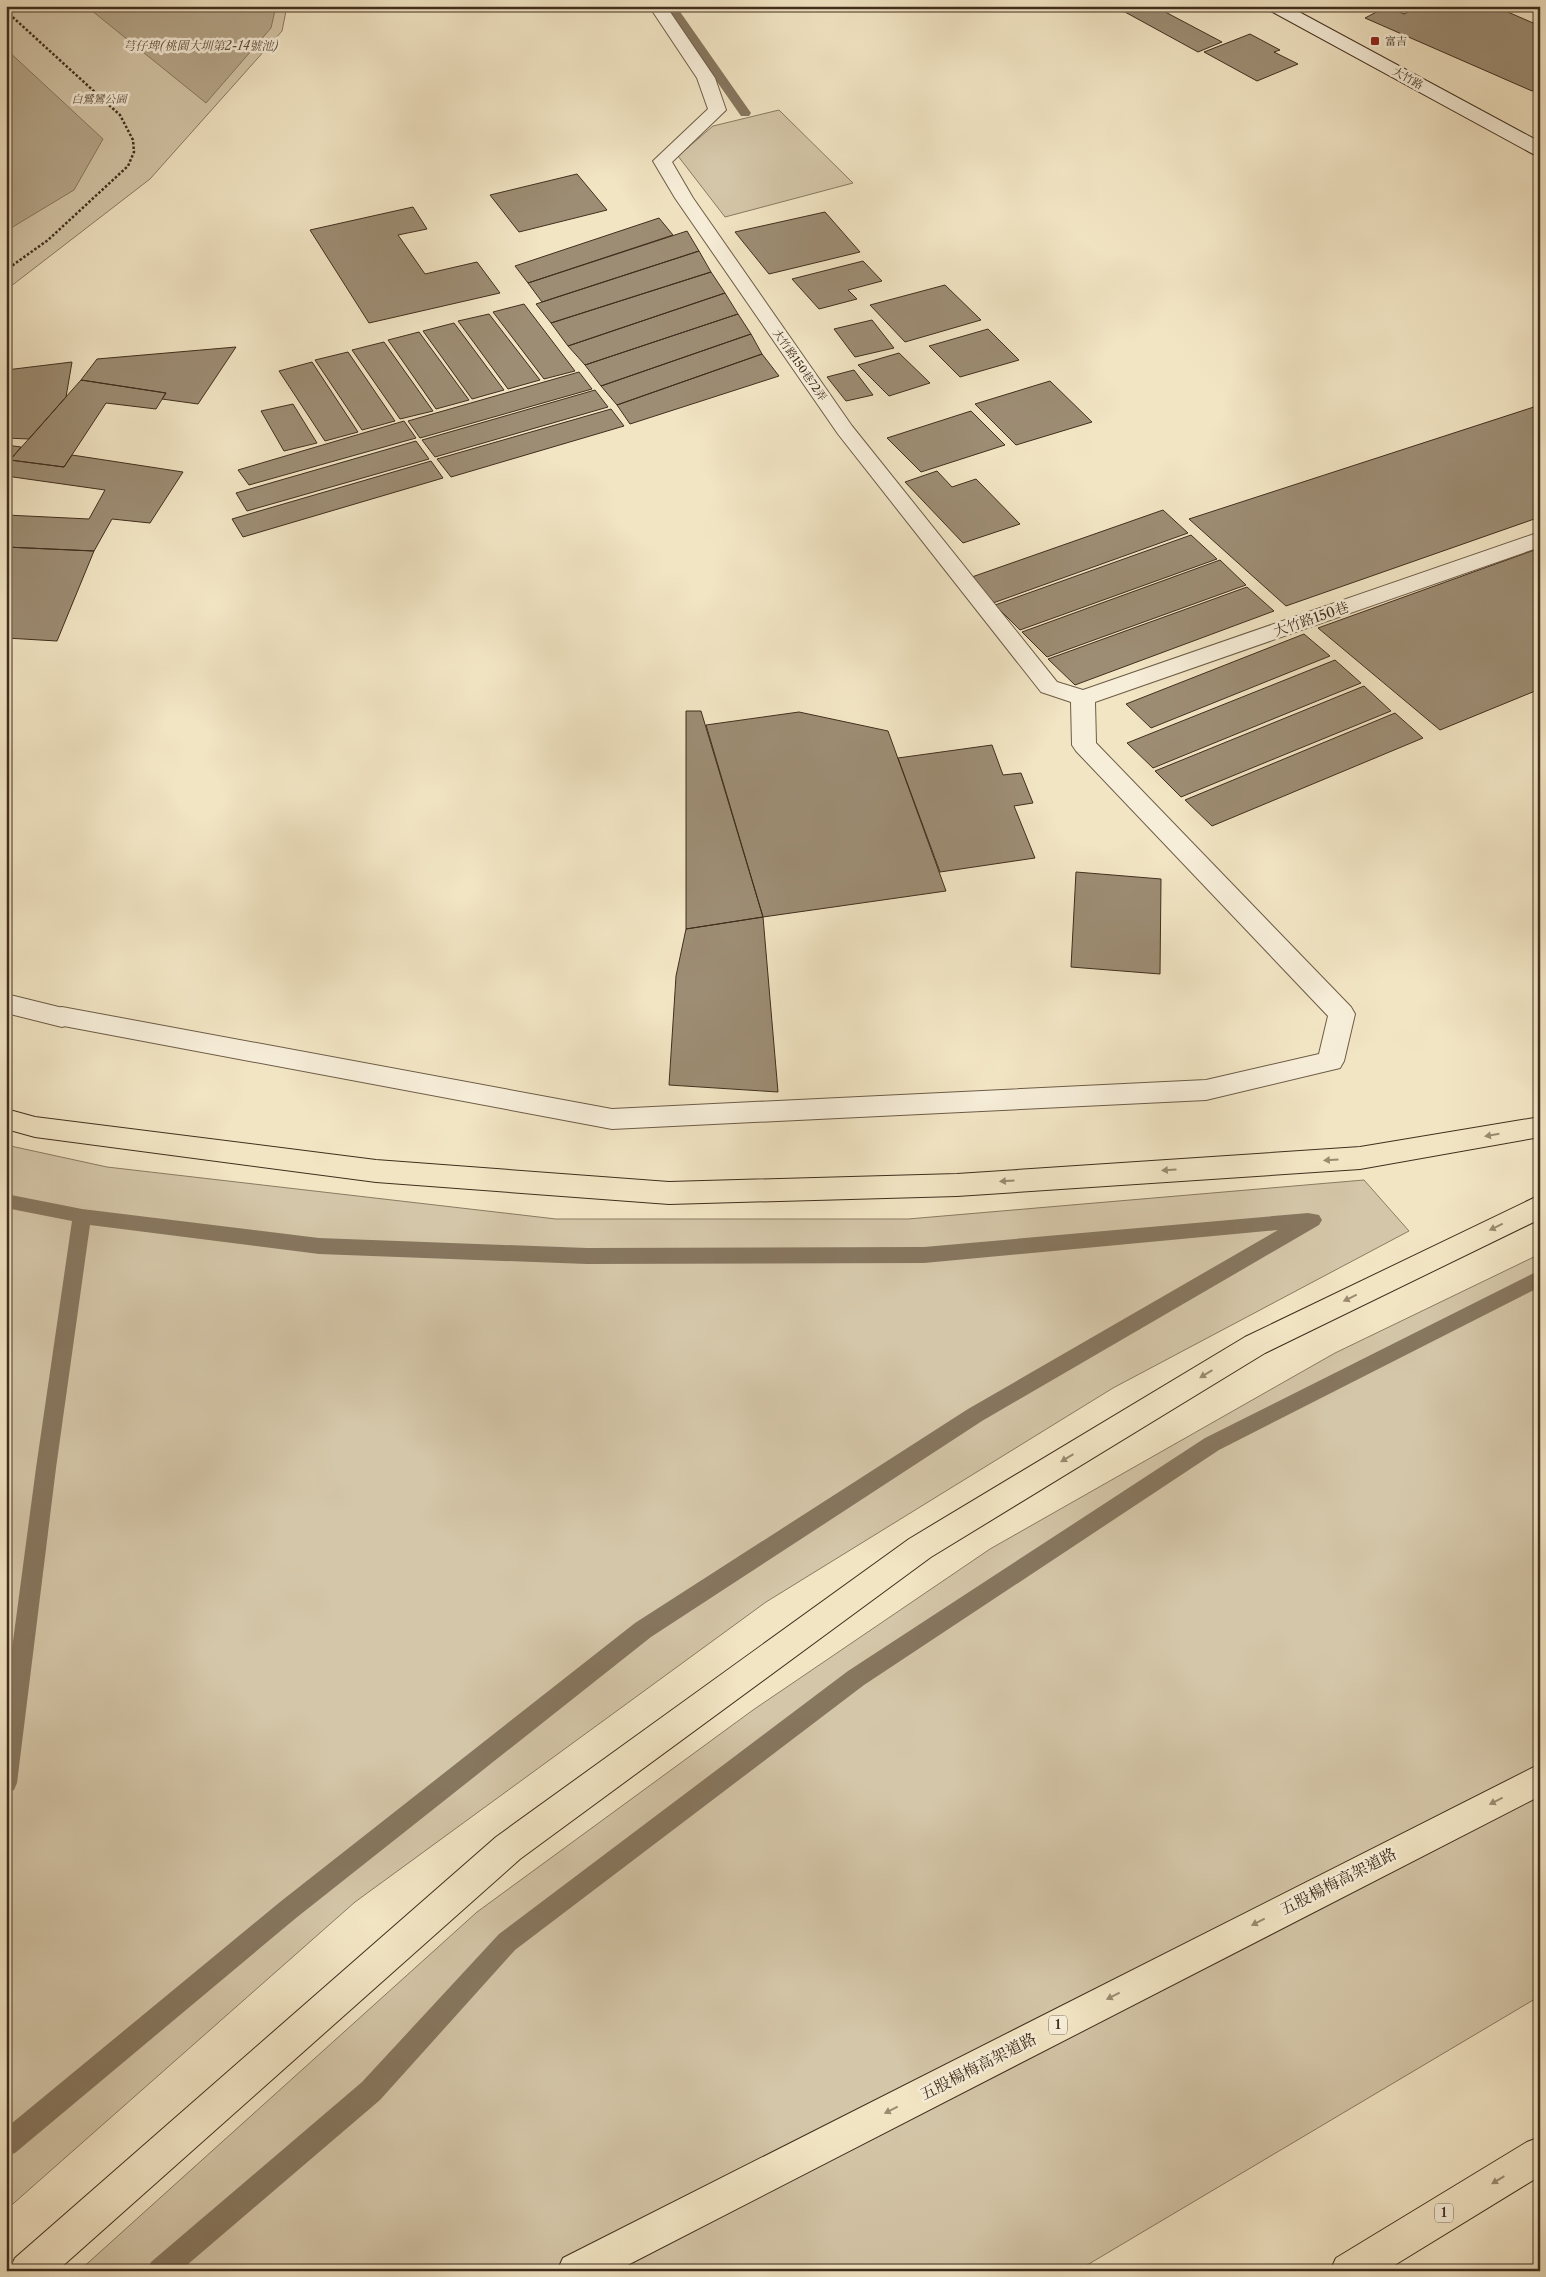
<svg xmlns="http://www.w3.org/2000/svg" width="1546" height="2277" viewBox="0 0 1546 2277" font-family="'Libre Caslon Text','Noto Serif TC',serif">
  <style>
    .green { fill: #d4c6a8; stroke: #8a7a62 }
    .water { fill: #b6a78b; stroke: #87775f }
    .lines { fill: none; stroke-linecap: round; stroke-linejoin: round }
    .stream { fill: #87775f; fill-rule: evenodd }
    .building { fill: #9d8d74; stroke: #412e1d }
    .service-casing { stroke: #6d5c47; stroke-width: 2 }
    .minor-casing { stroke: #6d5c47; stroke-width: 2 }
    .secondary-casing { stroke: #412e1d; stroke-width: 2 }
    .motorway-casing { stroke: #412e1d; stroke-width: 2 }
    .path { stroke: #412e1d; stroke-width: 2.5; stroke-dasharray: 2.5 2; stroke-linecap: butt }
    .service { fill: #f7eed9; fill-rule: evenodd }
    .minor { fill: #f7eed9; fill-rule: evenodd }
    .secondary { fill: #f7eed9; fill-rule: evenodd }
    .motorway { fill: #f2e5c4; fill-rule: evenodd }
    .oneway { fill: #9a8a70 }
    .poi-dot { fill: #8f2418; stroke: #f7eed9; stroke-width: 2 }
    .labels { text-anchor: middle; stroke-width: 5; stroke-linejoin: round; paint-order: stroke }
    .far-poi-label { font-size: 11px; fill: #412e1d; stroke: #f7eed9; text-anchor: start }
    .far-street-label { font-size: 11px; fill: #412e1d; stroke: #f7eed9 }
    .far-park-label { font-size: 11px; font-style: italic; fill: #5e4c39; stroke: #f7eed9 }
    .far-water-label { font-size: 12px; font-style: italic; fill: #5e4c38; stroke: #f7eed9 }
    .shield { fill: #f7eed9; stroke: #786855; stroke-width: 1 }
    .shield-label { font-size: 12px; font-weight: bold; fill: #412e1d }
    .street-label { font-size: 14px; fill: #412e1d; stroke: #f7eed9 }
    .near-street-label { font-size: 16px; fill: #412e1d; stroke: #f7eed9 }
  </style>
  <rect width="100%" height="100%" fill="#f2e5c4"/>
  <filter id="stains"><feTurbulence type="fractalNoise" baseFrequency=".004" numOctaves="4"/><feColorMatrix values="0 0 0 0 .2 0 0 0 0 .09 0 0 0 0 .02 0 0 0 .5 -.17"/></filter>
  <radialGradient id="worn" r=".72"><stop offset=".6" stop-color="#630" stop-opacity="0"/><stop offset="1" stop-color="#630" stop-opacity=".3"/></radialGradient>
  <path class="green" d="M6,6h281l-5,25 -132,148 -144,111z
    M779,110l74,73 -128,34 -47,-61 35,-30z
    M6,1145l101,22 449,52h352l456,-39 45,51 -296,157 -347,214 -411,300 -349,308z
    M1540,1254v742l-463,275h-998l398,-359 276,-202 237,-161 345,-196z"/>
  <path class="water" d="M86,6h190l-5,22 -65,75z
    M6,49l97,90 -29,51 -68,41z"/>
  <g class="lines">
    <path class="stream" d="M664,6h12l75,107 -2,3h-8z
      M6,1194l76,15 237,29 268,10 337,-1 384,-34 11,2 3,5 -3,5 -337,196 -331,216 -355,281 -281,235 -9,3v-28l274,-226 355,-279 333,-214 310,-179 -354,33 -337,1 -268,-10 -229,-29 -34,243 -39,315 -3,7 -8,3v-99l30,-226 36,-247 -66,-13z
      M1540,1270v17l-321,163 -355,235 -349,265 -135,150 -200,171h-33l4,-9 211,-180 137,-148 349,-263 357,-233z"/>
  </g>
  <path class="building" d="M1114,6h40l68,36 -24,10z
    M1388,6l16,8 15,-8h75l46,20v60l-8,5 -167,-73z
    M1520,6h20v9z
    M1250,34l30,16 -6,2 24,12 -41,17 -53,-29z
    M577,174l30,36 -88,22 -29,-37z
    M413,207l14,22 -29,6 27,39 52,-12 23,31 -131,30 -59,-93z
    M825,212l35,40 -91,22 -34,-42z
    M659,218l14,17 -145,48 -13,-17z
    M687,231l12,20 -157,51 -14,-19z
    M699,251l12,21 -160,51 -15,-19z
    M863,261l19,20 -34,9 9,9 -38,10 -27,-30z
    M711,272l14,21 -157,53 -17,-23z
    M945,285l36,35 -76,22 -35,-37z
    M725,293l13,21 -153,51 -17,-19z
    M524,304l51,67 -31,8 -51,-67z
    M489,314l51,66 -32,9 -50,-68z
    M738,314l13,20 -150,52 -16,-21z
    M872,320l22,28 -39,9 -21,-28z
    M454,323l50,67 -32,9 -49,-68z
    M988,329l31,31 -59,17 -31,-31z
    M419,332l50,68 -33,9 -48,-69z
    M751,334l11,20 -145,51 -16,-19z
    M384,342l49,69 -33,8 -48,-69z
    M236,347l-38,57 -36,-5 4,-6 -85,-13 16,-21z
    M348,352l47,69 -33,9 -47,-70z
    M899,353l31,30 -41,13 -31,-31z
    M762,354l17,22 -149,48 -13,-19z
    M72,362l-6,35 -37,42 -23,-1v-68z
    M312,362l46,70 -33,9 -46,-70z
    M854,370l19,25 -27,6 -19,-24z
    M579,372l13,17 -172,49 -12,-17z
    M81,380l85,13 -10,16 -50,-6 -42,64 -54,-7z
    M1050,381l42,41 -76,23 -41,-41z
    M595,390l13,17 -173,50 -13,-17z
    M293,404l24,39 -33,8 -23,-40z
    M1540,405v112l-254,89 -97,-87z
    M611,409l13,17 -173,51 -14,-18z
    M971,411l34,34 -84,27 -34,-34z
    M404,421l12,17 -167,47 -11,-15z
    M416,441l13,18 -182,52 -11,-18z
    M6,445l15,2 -11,13 54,7 8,-12 111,17 -33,51 -38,-4 -18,32 -88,-4v-32l83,4 16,-29 -99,-14z
    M431,461l12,17 -200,59 -11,-18z
    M937,471l15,16 24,-8 44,45 -57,19 -58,-61z
    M1163,510l25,23 -195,70 -24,-25z
    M1191,535l26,24 -197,71 -25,-25z
    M6,547l88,4 -37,90 -51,-3z
    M1540,548v141l-100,41 -122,-102z
    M1220,560l26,25 -199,72 -25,-25z
    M1247,587l27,24 -199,74 -27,-26z
    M1304,634l26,22 -179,72 -25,-24z
    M1335,660l26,23 -208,85 -26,-25z
    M1364,686l27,25 -210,86 -26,-26z
    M686,711h15l62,206 -77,12z
    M799,712l89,19 58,160 -183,26 -57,-192z
    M1395,713l28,25 -211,88 -27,-26z
    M992,745l11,30 18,-2 12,30 -19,3 21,52 -95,14 -42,-114z
    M1076,872l85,7 -1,95 -89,-7z
    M763,917l15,175 -109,-7 7,-109 10,-47z"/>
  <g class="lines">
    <defs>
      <path id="service" d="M649,6h17l49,72 11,32 -54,52 21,36 159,228 205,256 26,8 457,-158v15l-445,155 1,41 255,264 4,7 -11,47 -4,7 -134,32 -594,29 -559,-105 -4,-7 4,-7 9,-3 550,102 594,-29 113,-26 9,-38 -252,-265 -4,-6 -1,-43 -30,-10 -203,-258 -163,-236 -22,-37 55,-52 -11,-31z"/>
      <path id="minor" d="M6,994l65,16 4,7 -4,7 -9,3 -56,-14z"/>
      <path id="secondary" d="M1267,6h21l252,136v14l-7,-2 -264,-144z"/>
      <path id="motorway" d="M6,1109l29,8 341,43 293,22 288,-8 403,-27 180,-30v20l-180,32 -403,27 -288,8 -293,-22 -341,-45 -29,-8z
        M1540,1195v24l-275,134 -334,204 -411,302 -463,412h-48l6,-13 481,-421 413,-298 336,-202z
        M1540,1764v32l-924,475h-59l6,-13z
        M1540,2137v39l-155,95h-55l6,-13 191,-116z"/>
    </defs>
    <use href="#service" class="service-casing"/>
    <use href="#minor" class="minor-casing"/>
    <use href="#secondary" class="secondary-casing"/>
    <use href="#motorway" class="motorway-casing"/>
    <path class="path" d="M6,11l114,104 13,25 1,12 -6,14 -80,74 -42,30"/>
    <use href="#service" class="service"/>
    <use href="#minor" class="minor"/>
    <use href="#secondary" class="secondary"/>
    <use href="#motorway" class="motorway"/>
  </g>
  <defs><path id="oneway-solid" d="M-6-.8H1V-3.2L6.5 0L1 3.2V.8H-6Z" transform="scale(1.25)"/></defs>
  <g class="oneway">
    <use href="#oneway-solid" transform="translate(1492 1135) rotate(170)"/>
    <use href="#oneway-solid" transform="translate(1331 1160) rotate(176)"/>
    <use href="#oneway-solid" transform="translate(1169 1170) rotate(176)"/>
    <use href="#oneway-solid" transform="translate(1007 1181) rotate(176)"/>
    <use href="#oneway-solid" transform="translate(1496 1227) rotate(154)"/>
    <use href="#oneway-solid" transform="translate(1350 1298) rotate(154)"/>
    <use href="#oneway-solid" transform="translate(1206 1374) rotate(149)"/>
    <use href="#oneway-solid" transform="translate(1067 1458) rotate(149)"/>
    <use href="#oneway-solid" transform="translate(1496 1801) rotate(153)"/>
    <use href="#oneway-solid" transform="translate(1258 1922) rotate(153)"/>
    <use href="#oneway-solid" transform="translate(1113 1996) rotate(153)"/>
    <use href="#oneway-solid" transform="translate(891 2110) rotate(153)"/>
    <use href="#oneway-solid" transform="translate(1498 2180) rotate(149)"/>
  </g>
  <rect class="poi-dot" x="1370" y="36" width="10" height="10" rx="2.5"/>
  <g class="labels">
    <g class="far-poi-label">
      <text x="1385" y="45">富吉</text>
    </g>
    <g class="far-street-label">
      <text transform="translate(1408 78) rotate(29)" y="4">大竹路</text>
      <text transform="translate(800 365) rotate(55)" y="4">大竹路150巷72弄</text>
    </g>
    <g class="far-park-label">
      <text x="99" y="103">白鷺鸞公園</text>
    </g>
    <g class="far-water-label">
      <text x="201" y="50">芎仔埤(桃園大圳第2-14號池)</text>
    </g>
    <g class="shield">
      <rect x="1049" y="2015.5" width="18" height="19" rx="4"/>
      <rect x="1435" y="2203.5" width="18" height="19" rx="4"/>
    </g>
    <g class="shield-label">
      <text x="1058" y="2029">1</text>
      <text x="1444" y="2217">1</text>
    </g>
    <g class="street-label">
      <text transform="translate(1311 619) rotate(-19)" y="5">大竹路150巷</text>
    </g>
    <g class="near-street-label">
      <text transform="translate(1338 1881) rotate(-27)" y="6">五股楊梅高架道路</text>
      <text transform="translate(978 2066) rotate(-27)" y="6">五股楊梅高架道路</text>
    </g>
  </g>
  <rect width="1546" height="2277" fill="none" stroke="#f2e5c4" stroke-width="25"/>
  <rect x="8" y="8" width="1531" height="2262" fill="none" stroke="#412e1d" stroke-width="2.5"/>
  <rect x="12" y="12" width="1521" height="2252" fill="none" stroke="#412e1d"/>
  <rect width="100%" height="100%" filter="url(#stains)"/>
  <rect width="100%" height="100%" fill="url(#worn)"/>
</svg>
